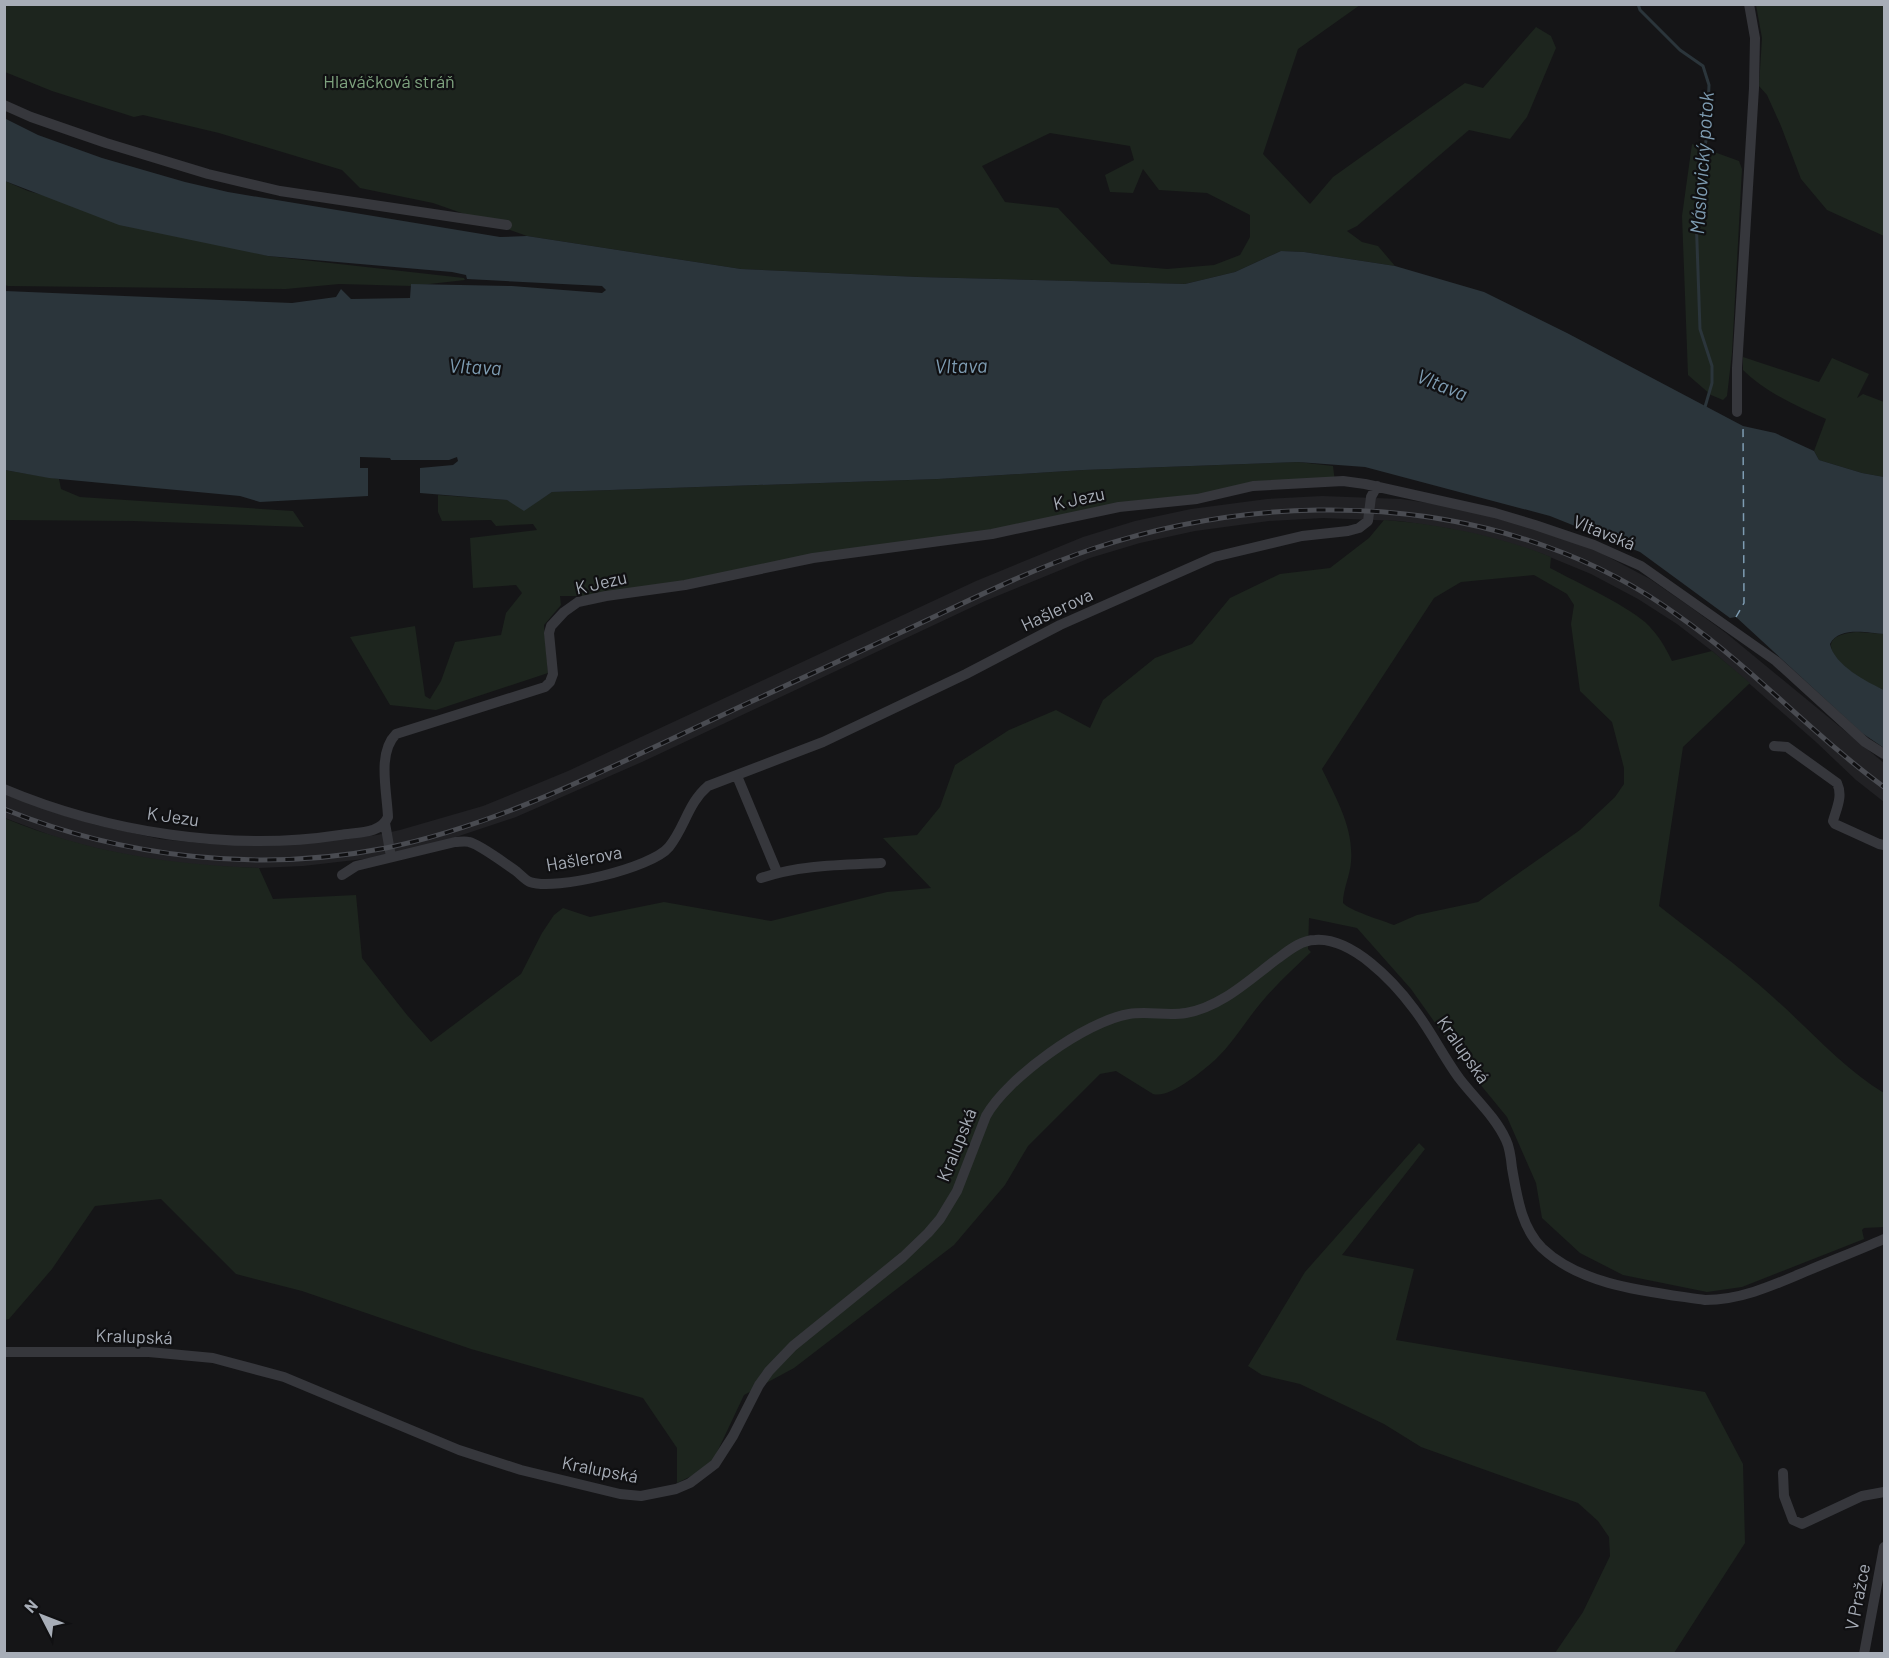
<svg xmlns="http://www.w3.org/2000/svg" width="1889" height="1658" viewBox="0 0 1889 1658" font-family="Barlow,sans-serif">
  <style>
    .built { fill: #212124 }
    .green { fill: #1d251e; fill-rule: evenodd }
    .water { fill: #2b353b }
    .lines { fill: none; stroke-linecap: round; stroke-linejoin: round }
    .stream { stroke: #2b353b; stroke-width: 3 }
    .ferry { stroke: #7e9cb2; stroke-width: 1.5; stroke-dasharray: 8 6; stroke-linecap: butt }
    .minor { stroke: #36373c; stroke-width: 10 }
    .rail-casing { stroke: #494b51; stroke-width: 5 }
    .rail { stroke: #101012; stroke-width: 3; stroke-dasharray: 9; stroke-linecap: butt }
    .labels { text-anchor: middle; stroke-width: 4.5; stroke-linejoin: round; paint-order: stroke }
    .park-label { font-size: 18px; fill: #7ea27e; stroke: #101012 }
    .street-label { font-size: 18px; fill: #a7adb7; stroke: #101012 }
    .water-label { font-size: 20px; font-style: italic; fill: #7e9cb2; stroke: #101012 }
  </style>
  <rect width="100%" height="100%" fill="#151517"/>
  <path class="built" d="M1322,496l79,3 55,8 92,25 53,21 49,26 39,27 37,27 158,130v39l-28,-22 -40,-38 -104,-91 -35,-27 -39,-25 -47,-25 -51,-21 -89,-24 -51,-8 -77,-3 -54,3 -74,10 -55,12 -50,15 -105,43 -343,161 -126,55 -81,27 -54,13 -78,9 -44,2 -51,-2 -51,-5 -67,-14 -35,-10 -50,-19 -1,-24 58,21 34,10 64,14 49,5h93l75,-9 23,-5 83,-24 85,-35 408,-190 107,-44 52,-16 56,-12 76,-10z"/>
  <path class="green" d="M4,5h1356l-62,44 -35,105 47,50 23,-27 132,-94 18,5 53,-61 15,9 5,12 -29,69 -17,22 -41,-9 -112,96 -10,5 15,11 16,4 17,20 -91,-14 -23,-1 -46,21 -50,12 -267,-7 -177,-8 -214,-33 -94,-33 -73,-15 -18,-18 -123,-37 -76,-18 -9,2 -82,-26 -47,-19zM1050,133l80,13 4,14 -29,15 5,17 23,1 10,-24 16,21 48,3 43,22v22l-10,18 -26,10 -47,4 -56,-5 -53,-56 -53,-6 -23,-36z
    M1756,5h128v231l-57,-26 -26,-31 -20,-53 -14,-31 -8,-9 3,-48z
    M1692,144l47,17 3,8 -10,184 -5,43 -4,4 -12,-5 -23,-20 -6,-159z
    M5,181l23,10 240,65 196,22 1,2 -53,6 -73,-2 -53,5 -278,-3 -3,-1z
    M1743,357l76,25 13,-24 37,16 -12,24 6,-4 21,8v75l-22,-4 -43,-13 -5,-9 12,-32c-28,-12 -61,-27 -83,-49z
    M1298,462l35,4 2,16 -82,4 -647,110h-46l1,9 -17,20 4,48 -112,37 -46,-5 -40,-68 65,-11 10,70 5,3 11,-18 14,-39 46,-7 5,-22 16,-20 -6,-8 -43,3 -3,-50 67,-8 -4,-6 -37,2 -5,-6 -49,1 -4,-9v-17l69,5 18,9 27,-17 386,-13 145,-9z
    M4,470l55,9 2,10 19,8 213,14 11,16 -171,-6 -128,-1z
    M1384,520c56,4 115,16 167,37l-1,11c28,15 72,35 95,54 12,11 20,24 27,39l40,-10 38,32 -67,64 -24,159c38,30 79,59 115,92 35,31 70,71 110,95v134l-20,1 -2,2 2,9 -122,48 -35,5 -84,-17 -43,-22 -38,-35 -6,-35 -29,-66 -37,-45 -59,-83 -54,-61 -48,-10 -1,31 3,3c-16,15 -32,30 -46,46 -17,19 -31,44 -50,62 -13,11 -45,39 -62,34l-37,-23 -16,3 -72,72 -23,39 -51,60 -160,123 -50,27 -34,72 -33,16v-35l-34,-50 -172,-49 -169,-58 -66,-17 -75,-75 -66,7 -43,63 -43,50 -4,1 -1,-502c86,35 163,46 255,50l14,31 83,-4 6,63 45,57 24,27 90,-68 21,-41 12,-18 9,-7 27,9 74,-15 107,19 116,-29 44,-4 -48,-50 34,-3 23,-28 15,-42 54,-35 47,-20 34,18 13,-28 52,-42 37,-14 38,-46 50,-24 50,-6 39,-30zM1534,575l33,19 7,11 -3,19 9,67 32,31 12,46v16l-9,13 -35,33 -102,72 -61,13 -23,10c-10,-4 -46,-15 -51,-22 0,-14 7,-27 8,-41 3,-34 -15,-64 -29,-93l112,-171 27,-16z
    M1857,632l27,2v56c-7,-3 -15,-6 -21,-10 -24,-15 -55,-44 -6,-48z
    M1419,1143l6,6 -83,106 72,14 -18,71 309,52 38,72 2,79 -71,110h-119l28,-41 27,-56 -1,-19 -11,-16 -20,-18 -157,-56 -37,-23 -84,-40 -38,-9 -14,-9 57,-94z"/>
  <path class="water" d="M4,118l34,17 64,23 83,24 43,10 272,45 27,-1 214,33 177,8 267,7 50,-12 46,-21 23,1 91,14 89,26 83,41 176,93 32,7 39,18 5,9 43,13 22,4v157c-16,-1 -45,-8 -54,10 4,21 37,38 54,46v58l-22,-15 -126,-116 -6,1 -90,-66 -90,-36 -185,-49 -67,-5 -215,8 -145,9 -386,13 -28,19 -17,-11 -87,-7v-25l33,-3 5,-4 -1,-4 -8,3h-58l-1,-2 -30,-1v11h8v28l-108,6 -20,-6 -191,-18 -44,-8v-179l287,12 44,-6 5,-8 10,10 59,-1 1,-14 101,2 90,7 4,-3 -4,-4 -135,-7 -1,-4 -14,-3 -184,-16 -149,-31 -114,-44z"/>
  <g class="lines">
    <path class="stream" d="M1638,4l2,6 40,40 23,16 6,19 -2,50 -9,49 -2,30 4,115 12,37v17l-7,24"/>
    <path class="ferry" d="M1736,617l8,-14 -1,-177"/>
    <path class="minor" d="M4,105l27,12 75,26 102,31 72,17 227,34
      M1737,412v-44l17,-280 1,-50 -6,-34
      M1774,746l13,1 50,36c6,13 0,24 -4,38l2,3 44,20 5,1
      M737,776l40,96
      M4,789c102,43 227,63 336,46 17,-3 41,-1 48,-18 -1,-26 -11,-64 8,-83l149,-47 5,-5 3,-8 -4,-41 2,-7 13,-14 14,-10 28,-6 79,-11 128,-27 179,-24 127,-27 78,-8 56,-13 90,-5 22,3 130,29 40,12 59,20 47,21 135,95 89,81 19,12
      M385,823l6,34
      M342,875l14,-9 99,-24c4,0 10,-1 14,0 10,2 37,22 47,29 4,3 9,9 14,11 25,9 122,-14 139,-35 16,-20 19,-44 39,-61l115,-44 143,-68 94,-49 154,-68 88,-21 46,-5 11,-3 9,-7 3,-24 6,-11
      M761,878c38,-13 80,-13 120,-15
      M4,1352h145l64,6 71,19 175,73 62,20 99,24 21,2 35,-7 14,-6 25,-19 18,-28 26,-51 10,-14 24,-25 110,-89 25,-24 12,-14 17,-28 29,-75c21,-38 100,-95 143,-102 19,-3 38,2 57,-1 35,-6 63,-33 91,-54 11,-8 24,-19 38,-19 37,-3 79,42 99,69 17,22 29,47 45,69 16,21 36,38 47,62 4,8 5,18 6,28 5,28 9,59 30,80 41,39 110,44 163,52 36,0 69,-15 102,-29 26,-11 52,-21 77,-32
      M1783,1473l1,23 9,24 9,4 60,-28 22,-4
      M1864,1654l20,-107"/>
    <defs>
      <path id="rail" d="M4,809c120,49 255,64 382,39 97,-20 188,-63 277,-105 80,-38 161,-75 241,-112 62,-29 123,-60 188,-82 144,-48 309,-55 453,-3 48,17 94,41 135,71 73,51 133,118 204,170"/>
    </defs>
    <use href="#rail" class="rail-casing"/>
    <use href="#rail" class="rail"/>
  </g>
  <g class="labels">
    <g class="park-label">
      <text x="389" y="88">Hlaváčková stráň</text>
    </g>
    <g class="street-label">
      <text transform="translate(1079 499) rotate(-12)" y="6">K Jezu</text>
      <text transform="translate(1604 533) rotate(22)" y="6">Vltavská</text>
      <text transform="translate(601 583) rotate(-13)" y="6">K Jezu</text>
      <text transform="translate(1057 610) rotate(-25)" y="6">Hašlerova</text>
      <text transform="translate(173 817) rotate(8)" y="6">K Jezu</text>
      <text transform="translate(584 859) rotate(-10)" y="6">Hašlerova</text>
      <text transform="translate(1463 1050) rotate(55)" y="6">Kralupská</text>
      <text transform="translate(957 1145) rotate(-68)" y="6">Kralupská</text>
      <text transform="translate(134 1337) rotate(2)" y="6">Kralupská</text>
      <text transform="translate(600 1470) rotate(11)" y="6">Kralupská</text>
      <text transform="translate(1858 1597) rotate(-79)" y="6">V Pražce</text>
    </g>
    <g class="water-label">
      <text transform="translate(1702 163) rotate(-86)" y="7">Máslovický potok</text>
      <text transform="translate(961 366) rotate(-1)" y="7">Vltava</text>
      <text transform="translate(475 367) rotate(3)" y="7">Vltava</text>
      <text transform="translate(1442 385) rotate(22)" y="7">Vltava</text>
    </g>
  </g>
  <rect width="1889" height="1658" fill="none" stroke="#a7adb7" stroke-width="12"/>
  <g transform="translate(42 1616) rotate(312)" stroke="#101012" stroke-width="4.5" paint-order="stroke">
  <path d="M0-4.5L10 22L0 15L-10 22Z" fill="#a7adb7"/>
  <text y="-9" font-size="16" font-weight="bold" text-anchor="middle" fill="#a7adb7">N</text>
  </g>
</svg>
